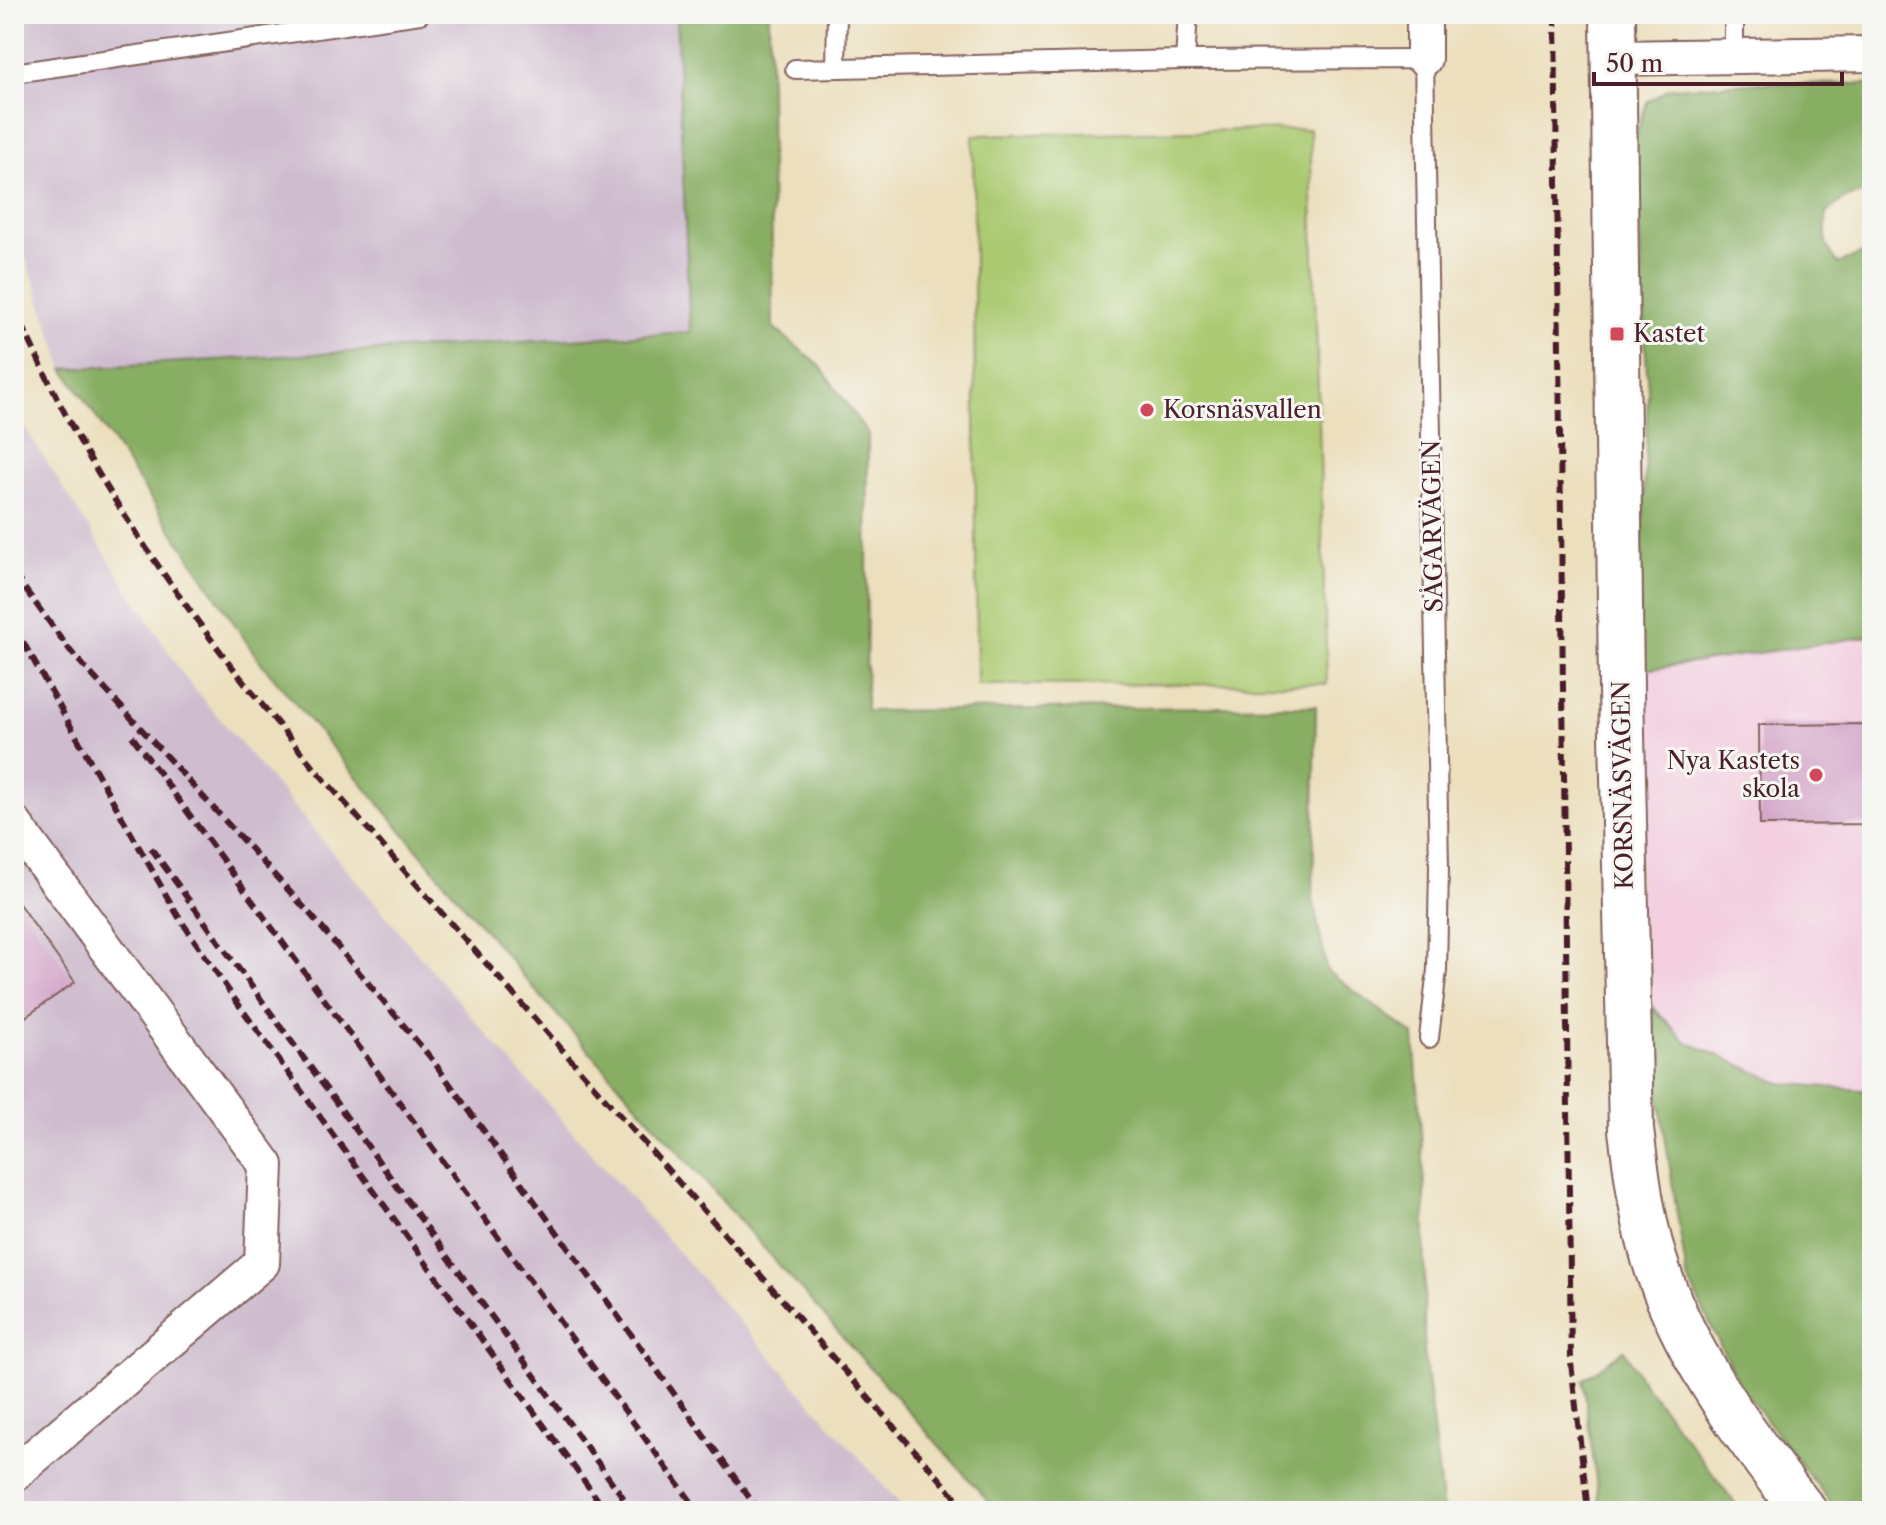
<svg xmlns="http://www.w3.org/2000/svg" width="1886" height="1525" viewBox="0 0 1886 1525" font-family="'Libre Caslon Text',serif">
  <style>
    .built { fill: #f3cfe0 }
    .industrial { fill: #cfbdcf }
    .green { fill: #abca72; stroke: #7a744e; stroke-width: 2 }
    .forest { fill: #88ae64; stroke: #696648; stroke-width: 2 }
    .building { fill: #d5a8cb }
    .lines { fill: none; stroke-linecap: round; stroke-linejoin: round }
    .service-casing { stroke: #83625e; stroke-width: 22 }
    .minor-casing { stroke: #83625e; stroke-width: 38 }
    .tertiary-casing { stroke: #83625e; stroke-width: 48 }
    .service { stroke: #fff; stroke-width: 18 }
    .minor { stroke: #fff; stroke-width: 34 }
    .tertiary { stroke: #fff; stroke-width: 44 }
    .rail { stroke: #4a1f2b; stroke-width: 6; stroke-dasharray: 12 6; stroke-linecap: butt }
    .poi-dot { fill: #d1495b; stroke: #f6f6f2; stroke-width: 3 }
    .labels { text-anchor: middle; stroke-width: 6; stroke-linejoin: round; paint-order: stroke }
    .poi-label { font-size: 24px; fill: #4a1f2b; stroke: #f6f6f2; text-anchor: start }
    .street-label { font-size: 24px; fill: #4a1f2b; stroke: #f6f6f2 }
  </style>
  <rect width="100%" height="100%" fill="#f6f6f2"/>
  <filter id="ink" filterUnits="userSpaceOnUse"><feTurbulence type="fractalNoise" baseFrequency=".0125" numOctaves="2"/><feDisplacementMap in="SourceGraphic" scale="16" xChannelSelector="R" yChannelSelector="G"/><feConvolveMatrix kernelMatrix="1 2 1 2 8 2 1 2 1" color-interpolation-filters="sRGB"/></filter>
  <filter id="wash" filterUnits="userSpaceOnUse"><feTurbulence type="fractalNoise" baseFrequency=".006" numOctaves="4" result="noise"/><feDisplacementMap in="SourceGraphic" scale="32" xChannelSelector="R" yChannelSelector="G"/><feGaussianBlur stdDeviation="1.8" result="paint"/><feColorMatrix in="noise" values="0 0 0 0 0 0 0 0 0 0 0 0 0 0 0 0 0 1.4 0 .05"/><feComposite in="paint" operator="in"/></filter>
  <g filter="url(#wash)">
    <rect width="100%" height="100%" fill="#ecdfbd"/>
    <path class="built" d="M1872,636v455l-91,-8 -96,-42 -33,-35 -11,-28 -4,-307z"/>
    <path class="industrial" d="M14,14h755l4,314 -709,41 -50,-146z
      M14,411l171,267 290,343 431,490h-892z"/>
    <path class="green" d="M1310,129l17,555 -350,1 -4,-550z"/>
    <path class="forest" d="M676,14h93l4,313 47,39 48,68 -2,277 450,-5 -3,193 14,72 87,64 11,152 -1,165 19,159h-446l-467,-527 -272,-325 -194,-290 626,-37z
      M1750,83l122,1v107l-28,8 -18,14v31l12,20 34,-15v313l-6,1 6,39v34l-235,35 11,-278 -14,-253 13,-38 24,-14z
      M1652,1006l33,35 96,42 91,8v420h-35l-97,-125 -53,-109 -28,-179z
      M1624,1350l18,31 99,130h-141l-17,-131z"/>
    <g id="blocks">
      <path class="building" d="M1872,724v100l-112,1 -1,-100z
        M14,897l61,85 -61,43z"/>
    </g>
  </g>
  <g filter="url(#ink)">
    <use href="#blocks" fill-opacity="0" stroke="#83625e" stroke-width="2"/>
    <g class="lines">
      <defs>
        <path id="service" d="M1734,14v41
          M1185,60l3,-46
          M836,68l1,-54
          M795,69l390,-9 239,-1 15,809 -2,102 -8,68
          M14,73l406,-59"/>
        <path id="minor" d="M1424,14v45
          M1614,58l258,-4
          M14,823l252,342 -4,98 -248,211"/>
        <path id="tertiary" d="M1613,14l8,675 10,441c6,48 12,98 28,144 31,89 88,164 145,237"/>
      </defs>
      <use href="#service" class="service-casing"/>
      <use href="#minor" class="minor-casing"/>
      <use href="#tertiary" class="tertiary-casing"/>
      <use href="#service" class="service"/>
      <use href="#minor" class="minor"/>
      <use href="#tertiary" class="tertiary"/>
      <path class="rail" d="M1555,14l16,1349 17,148
        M14,307c23,50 46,100 73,147 68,116 143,214 229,316l652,741
        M14,574l58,79 239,262 120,143 328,453
        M14,626l164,290 53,78 375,517
        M132,736l566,775
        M151,848l482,663"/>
    </g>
  </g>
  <g class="poi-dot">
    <rect x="1609" y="326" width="16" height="16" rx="4"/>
    <circle cx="1147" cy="410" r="8"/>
    <circle cx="1816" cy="775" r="8"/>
  </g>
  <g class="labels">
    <g class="poi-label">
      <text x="1633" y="342">Kastet</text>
      <text x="1163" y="418">Korsnäsvallen</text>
      <text x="1800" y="769" text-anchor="end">Nya Kastets<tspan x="1800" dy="28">skola</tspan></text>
    </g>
    <g class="street-label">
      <text transform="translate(1433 526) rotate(-91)" y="8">SÅGARVÄGEN</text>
      <text transform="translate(1623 785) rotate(-91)" y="8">KORSNÄSVÄGEN</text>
    </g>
  </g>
  <rect width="1886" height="1525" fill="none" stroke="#f6f6f2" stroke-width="48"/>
  <path d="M1594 72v12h248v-12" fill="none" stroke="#4a1f2b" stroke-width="4"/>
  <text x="1606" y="72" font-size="24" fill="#4a1f2b" stroke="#f6f6f2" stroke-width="6" paint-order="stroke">50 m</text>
</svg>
